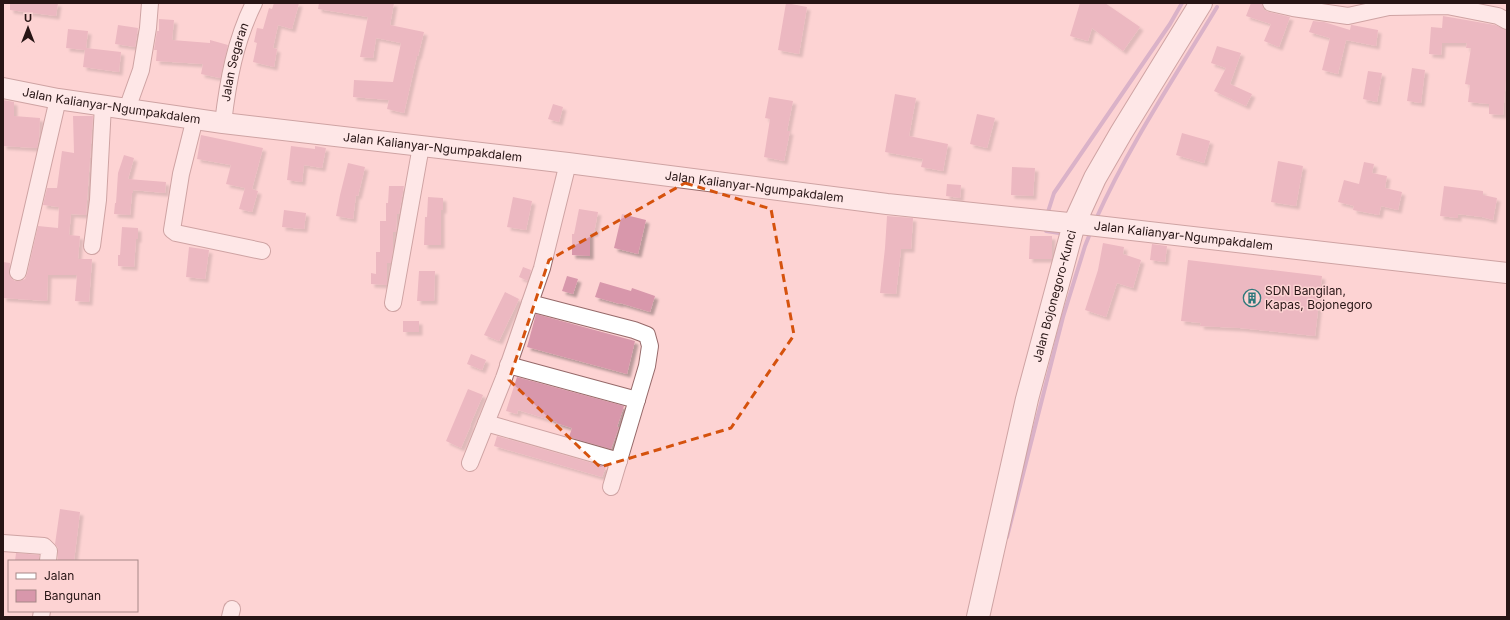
<svg xmlns="http://www.w3.org/2000/svg" width="1510" height="620" viewBox="0 0 1510 620" font-family="Inter,sans-serif">
  <style>
    .lines { fill: none; stroke-linecap: round; stroke-linejoin: round }
    .stream { stroke: #b089ba; stroke-width: 4 }
    .building { fill: #d897ab; filter: url(#shadow) }
    .minor-casing { stroke: #966969; stroke-width: 18 }
    .tertiary-casing { stroke: #966969; stroke-width: 22 }
    .secondary-casing { stroke: #966969; stroke-width: 24 }
    .minor { stroke: #fff; stroke-width: 16 }
    .tertiary { stroke: #fff; stroke-width: 20 }
    .secondary { stroke: #fff; stroke-width: 22 }
    .marked { fill: none; stroke: #d5520d; stroke-width: 3; stroke-dasharray: 8 5; stroke-linejoin: round }
    .labels { text-anchor: middle; stroke-width: 3; stroke-linejoin: round; paint-order: stroke }
    .street-label { font-size: 12px; fill: #271515; stroke: #fdd3d3 }
    .poi-label { font-size: 12px; fill: #271515; stroke: #fdd3d3; text-anchor: start }
  </style>
  <defs>
    <filter id="shadow"><feDropShadow dx="3.5" dy="3.5" stdDeviation="1" flood-color="#0004"/></filter>
  </defs>
  <rect width="100%" height="100%" fill="#fdd3d3"/>
  <g class="lines">
    <path class="stream" d="M1047,215l7,-22 116,-169 12,-21
      M1096,219c33,-74 79,-142 121,-212
      M1046,226v5l20,3
      M1007,537l56,-220 22,-71 6,-15"/>
  </g>
  <path class="building" d="M10,3h48l-2,13 -46,-6z
    M274,3h25l-7,26 -14,-4 -5,23 4,1 -3,18 -21,-5 4,-19 -3,-1 3,-14 6,1 6,-21 3,1z
    M319,3h75l-4,22 34,7 -6,24h-1l-13,57 -17,-4 2,-9 -36,-3 1,-17 39,2 8,-39 -25,-5 -3,20 -13,-1 8,-40 -50,-8z
    M786,3l21,4 -8,47 -21,-4z
    M1080,3h25l35,24 -17,24 -31,-23 -4,13 -18,-5z
    M1251,3h11l2,7 5,2 21,5 -11,30 -15,-6 7,-17 -25,-8z
    M1443,16l52,9 12,5v38l-4,47 -14,-1v-10l-21,-2 2,-17 -5,-1 6,-36h-5l1,-5h-25l-1,12 -12,-1 2,-27 11,1z
    M159,19l15,1 -2,20 38,3v-3l18,5 -8,33 -19,-4 2,-10 -47,-3 1,-11h-3l3,-19h2z
    M1313,21l11,1 26,8 1,-5h1l26,5 -2,16 -30,-6 -8,34 -16,-4 8,-32 -21,-6z
    M118,25l20,3 -3,19 -20,-3z
    M68,29l20,2 -2,17 35,4 -2,20 -36,-5 2,-17 -19,-2z
    M1217,46l24,7 -11,31 22,10 -6,12 -32,-15 12,-23 -15,-5z
    M1412,68l13,2 -4,33 -14,-2z
    M1368,71l14,2 -5,29 -14,-3z
    M895,94l21,4 -7,38 39,8 -5,27 -22,-4 2,-8 -38,-7z
    M769,97l24,4 -6,30h3l-6,30 -20,-4 6,-38 -5,-1z
    M3,100l11,2v14l26,2 -1,20 -2,10 -34,-2z
    M553,104l10,3 -4,15 -11,-3z
    M977,114l18,4 -8,30 -17,-4z
    M73,116h20l-7,99 -15,-1 -2,21 11,1 -2,23h14l-3,43 -14,-1 2,-26h-29l-1,26 -44,-3v-36l7,1 -1,11 3,5 3,2h5l5,-2 2,-5 11,-48 20,2 1,-21 -16,-2 4,-17h10l5,-37 12,2z
    M1182,133l28,8 -6,22 -28,-8z
    M201,135l62,13 -11,41 6,2 -6,21 -13,-3 6,-21 -19,-4 5,-19 -34,-6z
    M291,146l24,3v-3l11,2 -4,20 -18,-3 -2,17 -15,-2z
    M124,155l10,3 -6,21 38,3 -1,11 -32,-3v3h-1l-2,22 -16,-1 1,-11h1l2,-30z
    M1278,161l25,5 -7,40 -25,-4z
    M1364,162l10,2 -2,9 15,3 -2,12 17,4 -4,18 -17,-4 -2,9 -26,-5 1,-4 -16,-4 6,-22 15,4z
    M348,163l17,4 -7,29 -2,-1 -3,24 -17,-3 4,-21z
    M1012,167l23,1 -2,28 -22,-1z
    M947,184l14,1 -1,13 -14,-2z
    M389,186h15l-5,28h-2l-1,18h-3v18l-2,13h-4v22l-16,-1v-11l5,1v-22h4v-31h6v-18h2z
    M1444,186l39,5v4l14,3 -4,22 -11,-3 -24,-3v4l-18,-2z
    M428,197l15,1v12h-2v35h-17l1,-28h2z
    M513,197l19,4 -6,29 -19,-3z
    M579,209l19,3 -4,21 -4,-1v24l-18,-1v-21h2z
    M284,210l22,3 -2,16 -22,-2z
    M622,214l24,6 -8,34 -24,-6z
    M887,216l26,2 -2,31h-10l-5,45 -16,-1 5,-45z
    M122,227l16,1v11h-2l-2,28 -16,-1v-11h2z
    M1030,236h22v23h-23z
    M1103,243l21,4 -1,7 18,6 -8,28 -16,-5 -11,34 -21,-7 13,-40z
    M1152,244l15,2 -2,16 -15,-2z
    M189,247l20,3 -4,29 -19,-2z
    M1188,260l134,16 -7,60 -75,-8 -40,-2 1,-3 -20,-2z
    M523,267l8,3 -3,11 -9,-4z
    M419,271h16l-1,30h-17z
    M567,276l11,3 -5,15 -11,-3z
    M600,282l31,9 1,-3 23,8 -5,16 -30,-9v1l-25,-7z
    M505,292l14,7 -20,42 -15,-6z
    M536,314l99,27 -8,33 -100,-27z
    M403,321h16v11h-16z
    M471,354l15,6 -4,10 -15,-6z
    M517,377l107,29 -7,21h2l-8,22 -42,-12 3,-9 -16,-5 1,-1 -39,-12 -1,4 -11,-3z
    M468,389l15,6 -13,30h1l-10,23 -15,-7z
    M497,436l109,31 -4,10 -108,-31z
    M60,509l20,3 -6,49h-16v-13l-3,-4z
    M16,553l23,2v6h-24z"/>
  <g class="lines">
    <defs>
      <g id="minor">
        <path d="M1271,3l22,5 55,8 41,-9 58,-1 51,10 9,5"/>
        <path d="M127,109l14,-39 7,-42 2,-25"/>
        <path d="M195,118l-14,56 -9,56 4,3 86,18"/>
        <path id="s1" d="M223,123c5,-42 12,-82 31,-120"/>
        <path d="M92,246l6,-46 5,-95"/>
        <path d="M18,272l40,-173"/>
        <path d="M393,303l28,-157"/>
        <path d="M530,303l104,27 13,5 3,11 -3,20 -36,121"/>
        <path d="M508,365l129,35"/>
        <path d="M486,423l133,38"/>
        <path d="M470,463l34,-85 38,-110 26,-105"/>
        <path d="M3,543l41,3 5,5 -1,10"/>
        <path d="M41,617l1,-6"/>
        <path d="M230,617l2,-8"/>
      </g>
      <g id="tertiary">
        <path id="s2" d="M3,88l55,11 165,24 345,40 319,41 201,21 419,48"/>
      </g>
      <g id="secondary">
        <path id="s3" d="M978,617l49,-218 47,-175 21,-46 26,-45 80,-130"/>
      </g>
    </defs>
    <use href="#minor" class="minor-casing"/>
    <use href="#tertiary" class="tertiary-casing"/>
    <use href="#secondary" class="secondary-casing"/>
    <use href="#minor" class="minor"/>
    <use href="#tertiary" class="tertiary"/>
    <use href="#secondary" class="secondary"/>
  </g>
  <path d="M0 0H1510V620H0ZM685,183l86,26 23,126 -63,93 -131,39 -91,-87 40,-120z" fill="#fdd3d3" fill-opacity=".55" fill-rule="evenodd"/>
  <path class="marked" d="M685,183l86,26 23,126 -63,93 -131,39 -91,-87 40,-120z"/>
  <defs>
    <symbol id="building-ring" viewBox="-11 -11 22 22"><circle r="9.5" fill="#fdd3d3" stroke="#2e787b" stroke-width="1.5"/><path d="M-4-6H4V6H1V3H-1V6H-4ZM-2.5-4.3h1.7v1.8h-1.7ZM.8-4.3h1.7v1.8H.8ZM-2.5-1h1.7V.8h-1.7ZM.8-1h1.7V.8H.8Z" fill="#2e787b"/></symbol>
  </defs>
  <g fill-rule="evenodd">
    <use href="#building-ring" x="1242" y="288" width="20" height="20"/>
  </g>
  <g class="labels">
    <g class="street-label">
      <text dy="4" stroke="none"><textPath href="#s1" startOffset="62">Jalan Segaran</textPath></text>
      <text dy="4" stroke="none"><textPath href="#s2" startOffset="110">Jalan Kalianyar-Ngumpakdalem</textPath></text>
      <text dy="4" stroke="none"><textPath href="#s2" startOffset="434">Jalan Kalianyar-Ngumpakdalem</textPath></text>
      <text dy="4" stroke="none"><textPath href="#s2" startOffset="758">Jalan Kalianyar-Ngumpakdalem</textPath></text>
      <text dy="4" stroke="none"><textPath href="#s2" startOffset="1190">Jalan Kalianyar-Ngumpakdalem</textPath></text>
      <text dy="4" stroke="none"><textPath href="#s3" startOffset="330">Jalan Bojonegoro-Kunci</textPath></text>
    </g>
    <g class="poi-label">
      <text x="1265" y="295">SDN Bangilan,<tspan x="1265" dy="14">Kapas, Bojonegoro</tspan></text>
    </g>
  </g>
  <rect width="1510" height="620" fill="none" stroke="#271515" stroke-width="8"/>
  <rect x="8" y="560" width="130" height="52" fill="#fdd3d3" stroke="#a78787"/>
  <rect x="16" y="573" width="20" height="6" fill="#ffffff" stroke="#a78787"/>
  <text x="44" y="580" font-size="12" fill="#271515">Jalan</text>
  <rect x="16" y="590" width="20" height="12" fill="#d897ab" stroke="#a78787"/>
  <text x="44" y="600" font-size="12" fill="#271515">Bangunan</text>
  <g transform="translate(28 28)" stroke="#fdd3d3" stroke-width="3" paint-order="stroke">
  <path d="M0-3L7 15L0 10L-7 15Z" fill="#271515"/>
  <text y="-6" font-size="11" font-weight="bold" text-anchor="middle" fill="#271515">U</text>
  </g>
</svg>
